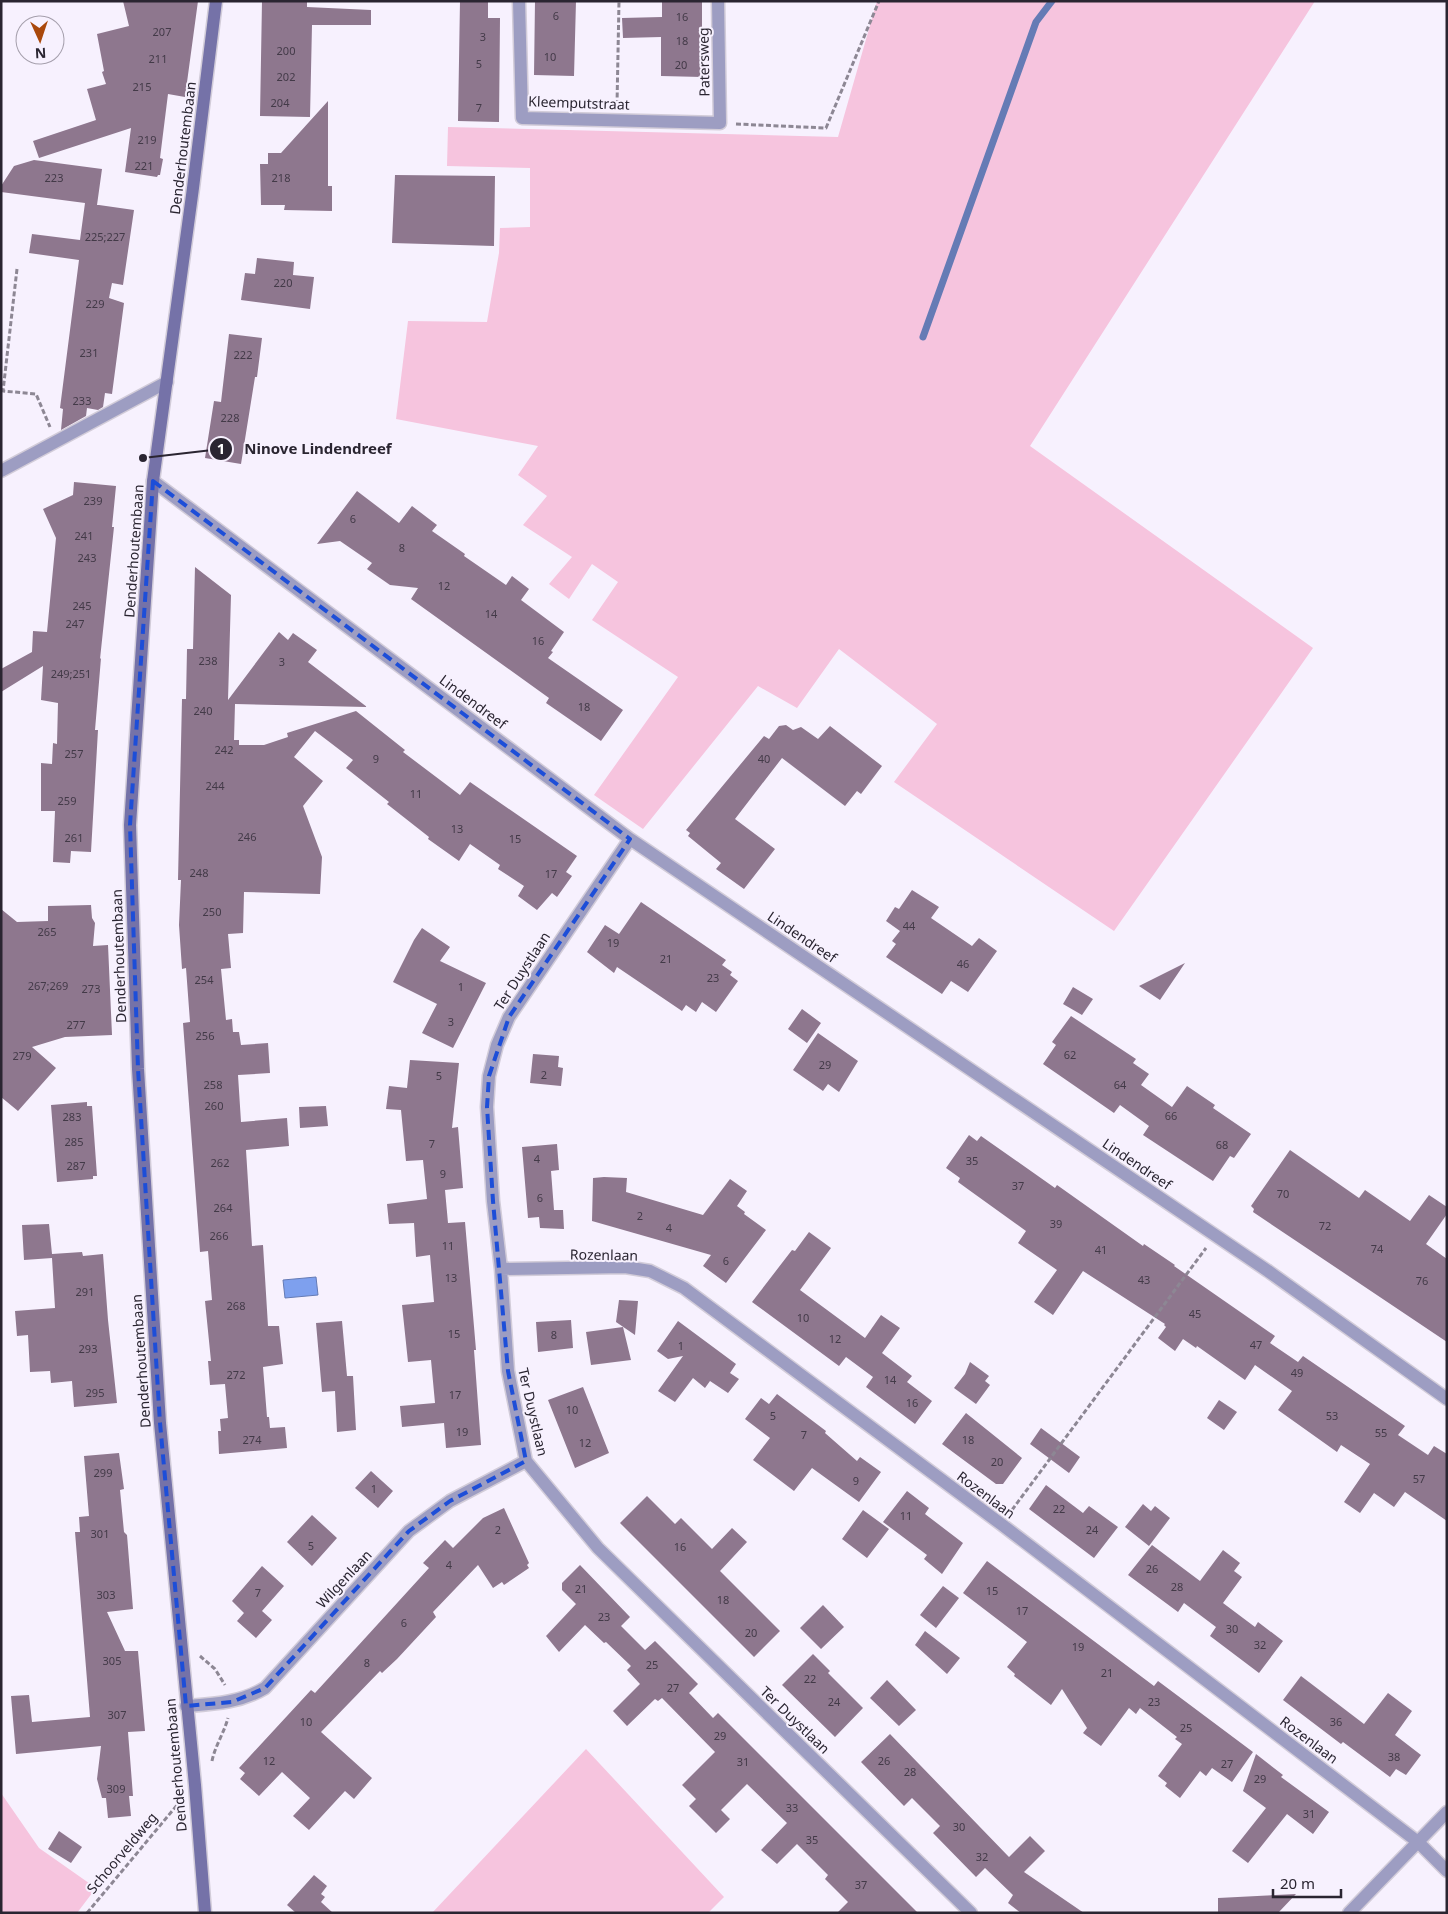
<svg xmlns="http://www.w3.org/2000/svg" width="1448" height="1914" viewBox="0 0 1448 1914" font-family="'Noto Sans',sans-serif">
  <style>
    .green { fill: #f6c4de }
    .water { fill: #7ea0ee; stroke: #657bb5 }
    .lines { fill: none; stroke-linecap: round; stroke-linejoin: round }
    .stream { stroke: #657bb5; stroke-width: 7 }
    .building { fill: #8e778e }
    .lane-casing { stroke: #d2ccd9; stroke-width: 15 }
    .street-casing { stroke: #d2ccd9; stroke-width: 15 }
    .secondary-casing { stroke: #d2ccd9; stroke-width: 15 }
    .path { stroke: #8d8794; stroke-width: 3; stroke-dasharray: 5 2.5; stroke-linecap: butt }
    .lane { stroke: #9d9dc2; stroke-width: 12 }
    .street { stroke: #9d9dc2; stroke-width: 12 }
    .secondary { stroke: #7572a8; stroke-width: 12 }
    .marked { fill: none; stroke: #1d4ed8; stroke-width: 4; stroke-dasharray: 10 6; stroke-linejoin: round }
    .labels { text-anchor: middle; stroke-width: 4; stroke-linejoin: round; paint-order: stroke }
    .number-label { font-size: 11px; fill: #433a48 }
    .street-label { font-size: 14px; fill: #2a2531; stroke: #f7f1fe }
    .leader { fill: none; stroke: #2a2531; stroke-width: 2 }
    .callout-dot { fill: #2a2531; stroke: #f7f1fe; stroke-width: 2 }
    .mark-label { font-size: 15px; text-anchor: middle; font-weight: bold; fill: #fff }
    .callout-label { font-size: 15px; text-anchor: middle; font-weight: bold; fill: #2a2531; stroke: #f7f1fe; stroke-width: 4; stroke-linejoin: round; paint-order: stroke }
  </style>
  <rect width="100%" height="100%" fill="#f7f1fe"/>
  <path class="green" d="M877,1h438l-285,445 283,202 -199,283 -220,-149 43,-58 -98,-75 -42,59 -39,-22 -115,143 -49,-34 84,-118 -86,-57 26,-38 -26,-18 -23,35 -20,-15 23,-27 -49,-32 24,-29 -29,-21 20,-29 -142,-27 12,-98 79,1 12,-69 1,-25 30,-1v-59l-83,-2 1,-39 390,10z
    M586,1749l138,148 -16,16h-276z
    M1,1793l38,55 57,40 -19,25h-75z"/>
  <path class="water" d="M316,1277l2,18 -33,3 -2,-18z"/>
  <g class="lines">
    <path class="stream" d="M923,337l113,-315 16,-21"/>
  </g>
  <path class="building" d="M123,1h75l-13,96 -17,-3 -8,64 3,1 -3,16h-2l-1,2 -32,-5 6,-44 -92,30 -6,-17 63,-21 -9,-31 19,-5 -4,-12 2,-1 -7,-37 32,-8z
    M262,1h45v6l64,3v15h-59l-2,92 -50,-1z
    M460,1h28v17h12l-1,104 -41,-1z
    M535,1h41l-2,75 -40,-1z
    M662,1h40v76l-41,-1v-39l-38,1 -1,-20 40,-1z
    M328,101v85h4v25l-48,-1 1,-5h-24l-1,-41h8v-11h13z
    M34,160l68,9 -5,36 -5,-1 42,6 -11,75 -11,-2 -3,15 15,5 -12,91 -7,-1 -2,14 -5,3 -11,-2 -1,8 -25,14 2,-21 -3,-1 19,-148 -50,-7 3,-19 48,6 5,-37 -84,-11v-6l13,-20z
    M395,175l100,1 -1,70 -102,-3z
    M257,258l37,4 -1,13 21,2 -4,32 -69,-9 4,-27 10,1z
    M229,334l33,4 -5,39h-2l-14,87 -36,-6 9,-57 7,1z
    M74,482l42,4 -4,41h2l-14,132 1,-1 -6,72h3l-7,122 -20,-1 -1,12 -17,-1 2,-51h-14v-48l11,1 1,-21 4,1 1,-41 -17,-3 2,-34 -42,26v-23l31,-17 1,-21 14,1 9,-94 -13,-29 30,-14z
    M357,491l42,32 13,-17 25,19 -5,6 33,23 -1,2 42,29 6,-9 17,13 -8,11 43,32 -13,19 2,1 -5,6 75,52 -22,31 -55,-38 3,-5 -138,-99 7,-11 -28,-3 -23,-16 5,-6 -32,-22 -23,3z
    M195,567l36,28 -3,105 51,-68 9,8 5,-7 24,17 -9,12 59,45 -132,-3 -1,36h5v5h25l24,-8 -1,-4 69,-22 49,39 -2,2 57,43 10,-13 107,74 -11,16 6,4 -15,21 -5,-4 -15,17 -19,-14 6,-10 -26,-17 2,-4 -30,-21 -11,17 -31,-22 1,-2 -42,-33 2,-2 -43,-34 7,-8 -38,-29 -21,26 29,24 -20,25 19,51 -2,37 -76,-2 -1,41 -15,1 3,34 -10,1 5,51 6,-1 1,13h6l2,13 27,-2 2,30 -32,2 3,47 46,-4 2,28 -43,4 6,96 11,-1 5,81h11l4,38 -20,3 4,50h2l1,11 15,-1 2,21 -68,6 -1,-23h3l-1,-12 8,-1 -3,-34 -15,1 -2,-24h3l-6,-60 7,-1 -4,-49 -8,1 -17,-229 7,-1 -4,-54 -4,1 -3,-44 2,-45h-3l4,-181h4l1,-50h6z
    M786,725l7,5 8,-3 17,12 12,-13 52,40 -21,28 -4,-3 -12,15 -63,-48 -47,61 40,30 -31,40 -28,-20 5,-6 -33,-27 2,-3 -4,-3 78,-94 5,3 10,-13z
    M912,890l27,17 -8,11 41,28 7,-8 18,13 -29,41 -17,-11 -9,13 -56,-37 10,-13 -4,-3 8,-10 -14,-10 9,-14 4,2z
    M641,902l85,58 -4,5 10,7 -2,3 8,6 -22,31 -14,-10 -6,10 -10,-7 -4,6 -65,-44 -3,6 -27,-21 18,-27 14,9z
    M91,905l1,13 3,5 -2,23 15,-1 4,90 -47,2 -33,10 24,21 -38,43 -17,-14v-188l16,13 31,-1v-15z
    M422,928l28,19 -10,14 46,22 -33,65 -31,-15 15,-29 -44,-22 21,-42z
    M1185,963l-25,37 -21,-14z
    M1073,987l20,12 -11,16 -19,-11z
    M802,1009l19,14 -14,20 -19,-14z
    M1071,1016l65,43 -3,4 16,11 -8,11 31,22 15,-21 28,19 -2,3 38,26 -17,24 -4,-2 -17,25 -70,-46 6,-9 -29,-21 -6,8 -71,-49 13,-19 -4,-3z
    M818,1033l40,28 -19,31 -11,-8 -5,7 -30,-21z
    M533,1054l26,2 -1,11 5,1 -2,18 -31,-3z
    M410,1060l49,3 -7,65 6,-1 5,61 -18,2 3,33 17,-1 11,128h-2l7,95 -35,3 -2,-25 -42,4 -2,-21 35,-3 -4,-43 -23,2 -6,-57 32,-3 -4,-47 -14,2 -2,-34 -25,1 -2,-20 40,-5 -4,-39 -17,1 -5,-51 -15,-1 3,-23 18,2z
    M87,1102v4h5l5,70h-4v3l-36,3 -6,-77z
    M326,1106l2,20 -28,2 -1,-21z
    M969,1135l8,6 4,-5 74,52 2,-3 86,61 1,-2 31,21 -1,1 101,70 -5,7 28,19 5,-6 102,70 -7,9 30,20 6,-9 13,8v67l-42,-29 -11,15 -20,-14 -14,20 -16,-11 26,-38 -29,-19 -4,7 -59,-42 14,-19 -37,-26 -10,15 -48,-34 -1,2 -13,-9 -8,12 -17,-13 8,-11 -2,-2 1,-1 -82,-53 -30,44 -19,-13 23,-32 -39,-27 8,-12 -57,-41 -11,-8 2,-4 -14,-10z
    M557,1144l2,26 -8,1 3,39h9l1,19 -24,-1 -1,-11 -11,1 -6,-71z
    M1290,1150l69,48 6,-8 45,31 19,-26 18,12v7l-21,30 21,15v83l-194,-130 1,-3 -3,-3z
    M604,1177l23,1 -1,14 77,23 27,-36 17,12 -10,15 8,6 -1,2 22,16 -40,53 -23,-17 8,-11 -119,-34 1,-43z
    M49,1224l3,30 30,-2 1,4 20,-2 5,66 9,83 -43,4 -2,-26 -21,2 -1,-12 -20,1 -2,-37 -11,1 -2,-25 40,-3 -3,-50 -28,2 -2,-35z
    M809,1232l22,16 -31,42 65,48 16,-23 19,13 -18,25 30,23 -5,6 25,19 -17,23 -49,-37 7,-10 -27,-20 -7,9 -87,-64 40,-52 3,1z
    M619,1300l19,1 -3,34 -19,-13z
    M571,1320l2,28 -35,4 -2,-30z
    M342,1321l5,55h6l3,54 -19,2 -2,-41 -13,1 -6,-69z
    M678,1321l58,43 -6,9 9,6 -11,14 -18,-12 -5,7 -12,-10 -18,24 -17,-11 25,-35 -15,3 -11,-8z
    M623,1327l8,33 -40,5 -5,-33z
    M970,1362l19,14 -4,5 5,4 -14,19 -22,-16 11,-14z
    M583,1387l26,66 -34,15 -27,-68z
    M777,1394l49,37 -1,2 32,28 3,-4 21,15 -22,30 -47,-34 -18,23 -41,-31 17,-22 -25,-19 16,-21 8,6z
    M1219,1400l18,12 -13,18 -17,-12z
    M966,1413l56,45 -19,26h-7l-54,-40z
    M1041,1428l39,29 -11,16 -39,-29z
    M119,1453l5,36 -4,1 4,42 3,3 6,74 -26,3 18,39h13l7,80 -17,1 5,64h-4l2,20 -23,2 -2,-20h-4l-5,-19 4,-33 -85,8 -5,-58 18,-1 3,27 58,-5 -15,-185h5l-1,-15 10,-1 -5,-60z
    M371,1471l22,20 -15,17 -23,-20z
    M1046,1485l37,28 6,-7 29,21 -24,31 -65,-49z
    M907,1491l22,17 -4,6 38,29 -21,31 -18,-15 3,-4 -44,-33z
    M647,1496l28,28 6,-6 31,31 20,-21 15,14 -27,29 60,60 -26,26 -134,-134z
    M1143,1504l8,7 4,-5 15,12 -21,28 -24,-19z
    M504,1508l25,55 -2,2 2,3 -25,17 -2,-3 -9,6 -15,-23 -45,47 3,5 -39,42 -15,14 -2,-2 -59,61 51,46 -18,21 -9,-8 -36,39 -16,-14 17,-18 -28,-26 -23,24 -19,-17 5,-6 -6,-5 72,-78 4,3 114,-125 -6,-5 22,-23 8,8 30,-30z
    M863,1510l26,19 -22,29 -25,-19z
    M312,1515l25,23 -25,28 -25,-24z
    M1152,1545l48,36 23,-31 17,13 -6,8 8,6 -19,26 32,24 3,-5 25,19 -24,32 -49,-37 6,-9 -32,-24 -6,9 -50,-37z
    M987,1561l167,125 4,-5 95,71 -21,30 -20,-14 -6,8 -6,-5 -20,27 -15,-12 2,-3 -9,-7 24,-32 -7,-5 2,-2 -37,-29 -4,6 -7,-6 -28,38 -18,-13 4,-5 -25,-39 -11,16 -37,-29 1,-2 -8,-7 20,-25 -64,-49z
    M580,1565l50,52 -9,9 24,24 10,-9 43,43 -9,9 24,25 5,-5 200,200h-81l11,-11 -23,-23 3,-4 -31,-31 -20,20 -16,-14 26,-27 -40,-39 -26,26 9,9 -14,14 -27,-27 7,-7 -14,-14 33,-33 -53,-54 -4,3 -3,-2 -28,27 -14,-15 27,-27 -13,-14 4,-4 -25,-24 -2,1 -19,-18 -26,27 -13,-16 30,-32 -14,-14v-7z
    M262,1566l22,20 -22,25 10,9 -16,18 -19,-17 7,-8 -12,-12z
    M943,1586l16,12 -23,30 -16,-13z
    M823,1605l21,22 -23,22 -21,-21z
    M925,1631l35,27 -13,16 -32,-29z
    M813,1654l17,17 -2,2 35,35 -28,29 -53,-52z
    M1301,1676l63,48 24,-31 24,18 -17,24 26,20 -15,20 -10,-6 -6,8 -47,-35 -2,2 -58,-44z
    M887,1680l29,30 -17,16 -29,-28z
    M890,1734l119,123 21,-21 15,15 -21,21 60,41h-63l-13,-10 5,-8 -28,-27 -9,9 -43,-44 7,-7 -28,-28 -8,8 -43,-44z
    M1256,1754l27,21 -2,2 48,35 -16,22 -26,-20 -39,49 -16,-12 34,-43 -23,-17z
    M59,1831l23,16 -11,16 -23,-14z
    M314,1875l13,11 -6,8 4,3 -4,5 12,11h-37l-9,-8z
    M1296,1894l-18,19h-60v-15z"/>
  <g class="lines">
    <defs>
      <path id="lane" d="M1,471l166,-89"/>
      <path id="street" d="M519,1l3,117 198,5 -2,-122
        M153,481l477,358 638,432 179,128
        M630,839l-121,178 -12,28 -8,31 -2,31 6,94 8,68 7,102 18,90 72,87 373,365
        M501,1269l124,-2 25,4 34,17 317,236 417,318 29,29
        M186,1706c28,-2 54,-3 79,-18l144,-157 41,-30 76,-40
        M1349,1913l98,-101"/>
      <path id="secondary" d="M205,1913l-10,-128 -35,-362 -22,-354 -8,-244 23,-344 40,-293 23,-187"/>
    </defs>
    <use href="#lane" class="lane-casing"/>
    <use href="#street" class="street-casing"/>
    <use href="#secondary" class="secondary-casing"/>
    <path class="path" d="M617,105l2,-104
      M736,124l90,4 53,-127
      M17,269l-14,122 33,3 14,33
      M1012,1510l194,-262
      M200,1656l15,13 10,16
      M212,1761c3,-15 12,-28 16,-43
      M87,1913l91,-109"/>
    <use href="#lane" class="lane"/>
    <use href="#street" class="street"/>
    <use href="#secondary" class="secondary"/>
  </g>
  <path class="marked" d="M153,481l477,358 -121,178 -20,59 -2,31 6,94 15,170 18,90 -76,40 -41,30 -144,157 -33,14 -46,4 -26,-283 -22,-354 -8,-244z"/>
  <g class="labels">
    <g class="number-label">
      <text x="556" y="20">6</text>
      <text x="682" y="21">16</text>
      <text x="162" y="36">207</text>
      <text x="483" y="41">3</text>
      <text x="682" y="45">18</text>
      <text x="286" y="55">200</text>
      <text x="550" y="61">10</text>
      <text x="158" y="63">211</text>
      <text x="479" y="68">5</text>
      <text x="681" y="69">20</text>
      <text x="286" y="81">202</text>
      <text x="142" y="91">215</text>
      <text x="280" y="107">204</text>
      <text x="479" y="112">7</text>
      <text x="147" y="144">219</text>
      <text x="144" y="170">221</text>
      <text x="54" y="182">223</text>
      <text x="281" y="182">218</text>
      <text x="105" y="241">225;227</text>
      <text x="283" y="287">220</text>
      <text x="95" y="308">229</text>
      <text x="89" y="357">231</text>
      <text x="243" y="359">222</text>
      <text x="82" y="405">233</text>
      <text x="230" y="422">228</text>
      <text x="93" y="505">239</text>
      <text x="353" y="523">6</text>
      <text x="84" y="540">241</text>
      <text x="402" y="552">8</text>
      <text x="87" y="562">243</text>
      <text x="444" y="590">12</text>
      <text x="82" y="610">245</text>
      <text x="491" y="618">14</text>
      <text x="75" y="628">247</text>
      <text x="538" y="645">16</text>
      <text x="208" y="665">238</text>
      <text x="282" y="666">3</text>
      <text x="71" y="678">249;251</text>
      <text x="584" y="711">18</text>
      <text x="203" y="715">240</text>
      <text x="224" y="754">242</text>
      <text x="74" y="758">257</text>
      <text x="376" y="763">9</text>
      <text x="764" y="763">40</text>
      <text x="215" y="790">244</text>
      <text x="416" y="798">11</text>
      <text x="67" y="805">259</text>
      <text x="457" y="833">13</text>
      <text x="247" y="841">246</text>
      <text x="74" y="842">261</text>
      <text x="515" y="843">15</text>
      <text x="199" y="877">248</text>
      <text x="551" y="878">17</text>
      <text x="212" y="916">250</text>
      <text x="909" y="930">44</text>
      <text x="47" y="936">265</text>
      <text x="613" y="947">19</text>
      <text x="666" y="963">21</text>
      <text x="963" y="968">46</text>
      <text x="713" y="982">23</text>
      <text x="204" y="984">254</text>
      <text x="48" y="990">267;269</text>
      <text x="461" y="991">1</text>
      <text x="91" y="993">273</text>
      <text x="451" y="1026">3</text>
      <text x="76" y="1029">277</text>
      <text x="205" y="1040">256</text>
      <text x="1070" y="1059">62</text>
      <text x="22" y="1060">279</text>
      <text x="825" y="1069">29</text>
      <text x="544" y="1079">2</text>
      <text x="439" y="1080">5</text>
      <text x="213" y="1089">258</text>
      <text x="1120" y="1089">64</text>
      <text x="214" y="1110">260</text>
      <text x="1171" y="1120">66</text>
      <text x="72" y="1121">283</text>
      <text x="74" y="1146">285</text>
      <text x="432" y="1148">7</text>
      <text x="1222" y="1149">68</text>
      <text x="537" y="1163">4</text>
      <text x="972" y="1165">35</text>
      <text x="220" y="1167">262</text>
      <text x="76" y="1170">287</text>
      <text x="443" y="1178">9</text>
      <text x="1018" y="1190">37</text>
      <text x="1283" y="1198">70</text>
      <text x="540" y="1202">6</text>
      <text x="223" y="1212">264</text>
      <text x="640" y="1220">2</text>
      <text x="1056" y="1228">39</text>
      <text x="1325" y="1230">72</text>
      <text x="669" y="1232">4</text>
      <text x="219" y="1240">266</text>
      <text x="448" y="1250">11</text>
      <text x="1377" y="1253">74</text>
      <text x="1101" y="1254">41</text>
      <text x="726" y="1265">6</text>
      <text x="451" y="1282">13</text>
      <text x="1144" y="1284">43</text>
      <text x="1422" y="1285">76</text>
      <text x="85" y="1296">291</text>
      <text x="236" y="1310">268</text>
      <text x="1195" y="1318">45</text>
      <text x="803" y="1322">10</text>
      <text x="454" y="1338">15</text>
      <text x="554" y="1339">8</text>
      <text x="835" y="1343">12</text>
      <text x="1256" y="1349">47</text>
      <text x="681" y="1350">1</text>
      <text x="88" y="1353">293</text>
      <text x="1297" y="1377">49</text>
      <text x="236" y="1379">272</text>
      <text x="890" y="1384">14</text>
      <text x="95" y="1397">295</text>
      <text x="455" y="1399">17</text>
      <text x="912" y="1407">16</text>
      <text x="572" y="1414">10</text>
      <text x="773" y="1420">5</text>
      <text x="1332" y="1420">53</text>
      <text x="462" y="1436">19</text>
      <text x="1381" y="1437">55</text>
      <text x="804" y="1439">7</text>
      <text x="252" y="1444">274</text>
      <text x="968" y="1444">18</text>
      <text x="585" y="1447">12</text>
      <text x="997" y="1466">20</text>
      <text x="103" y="1477">299</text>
      <text x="1419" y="1483">57</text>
      <text x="856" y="1485">9</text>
      <text x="374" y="1493">1</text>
      <text x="1059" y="1513">22</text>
      <text x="906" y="1520">11</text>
      <text x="498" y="1534">2</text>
      <text x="1092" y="1534">24</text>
      <text x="100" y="1538">301</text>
      <text x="311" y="1550">5</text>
      <text x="680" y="1551">16</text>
      <text x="449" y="1569">4</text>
      <text x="1152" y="1573">26</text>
      <text x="1177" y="1591">28</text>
      <text x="581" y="1593">21</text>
      <text x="992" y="1595">15</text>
      <text x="258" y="1597">7</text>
      <text x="106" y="1599">303</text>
      <text x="723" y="1604">18</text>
      <text x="1022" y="1615">17</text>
      <text x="604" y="1621">23</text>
      <text x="404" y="1627">6</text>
      <text x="1232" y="1633">30</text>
      <text x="751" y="1637">20</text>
      <text x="1260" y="1649">32</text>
      <text x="1078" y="1651">19</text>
      <text x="112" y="1665">305</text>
      <text x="367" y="1667">8</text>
      <text x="652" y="1669">25</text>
      <text x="1107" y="1677">21</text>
      <text x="810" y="1683">22</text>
      <text x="673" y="1692">27</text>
      <text x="834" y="1706">24</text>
      <text x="1154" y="1706">23</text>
      <text x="117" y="1719">307</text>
      <text x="306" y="1726">10</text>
      <text x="1336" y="1726">36</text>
      <text x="1186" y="1732">25</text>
      <text x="720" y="1740">29</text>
      <text x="1394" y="1761">38</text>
      <text x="269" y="1765">12</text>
      <text x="884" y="1765">26</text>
      <text x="743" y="1766">31</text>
      <text x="1227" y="1768">27</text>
      <text x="910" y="1776">28</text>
      <text x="1260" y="1783">29</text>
      <text x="116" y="1793">309</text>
      <text x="792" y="1812">33</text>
      <text x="1309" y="1818">31</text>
      <text x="959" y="1831">30</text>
      <text x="812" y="1844">35</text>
      <text x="982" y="1861">32</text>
      <text x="861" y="1889">37</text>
    </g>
    <g class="street-label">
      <text transform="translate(704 62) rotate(-91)" y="5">Patersweg</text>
      <text transform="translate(579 103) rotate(2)" y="5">Kleemputstraat</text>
      <text transform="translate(183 148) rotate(-83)" y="5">Denderhoutembaan</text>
      <text transform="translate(134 551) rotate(-86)" y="5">Denderhoutembaan</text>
      <text transform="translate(473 702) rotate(37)" y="5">Lindendreef</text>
      <text transform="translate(802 937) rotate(34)" y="5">Lindendreef</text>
      <text transform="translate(119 956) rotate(-92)" y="5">Denderhoutembaan</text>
      <text transform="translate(522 971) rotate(-57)" y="5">Ter Duystlaan</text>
      <text transform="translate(1137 1164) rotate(34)" y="5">Lindendreef</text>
      <text transform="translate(604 1255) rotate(1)" y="5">Rozenlaan</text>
      <text transform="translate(141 1361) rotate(-94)" y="5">Denderhoutembaan</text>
      <text transform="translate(533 1412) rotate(77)" y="5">Ter Duystlaan</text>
      <text transform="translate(986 1495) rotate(37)" y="5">Rozenlaan</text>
      <text transform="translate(344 1579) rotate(-47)" y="5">Wilgenlaan</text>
      <text transform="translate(795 1720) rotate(44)" y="5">Ter Duystlaan</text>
      <text transform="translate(1309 1740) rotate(37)" y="5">Rozenlaan</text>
      <text transform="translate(176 1765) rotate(-95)" y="5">Denderhoutembaan</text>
      <text transform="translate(122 1853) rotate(-50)" y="5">Schoorveldweg</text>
    </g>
  </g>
  <path class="leader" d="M143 458L221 449"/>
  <g class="callout-dot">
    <circle cx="143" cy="458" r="5"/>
    <circle cx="221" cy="449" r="12"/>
  </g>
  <g class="mark-label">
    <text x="221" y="454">1</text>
  </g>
  <g class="callout-label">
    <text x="318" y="454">Ninove Lindendreef</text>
  </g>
  <rect width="1448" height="1914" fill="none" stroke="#2a2531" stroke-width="5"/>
  <g transform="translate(40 40) rotate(177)"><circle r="24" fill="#f7f1fe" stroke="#a59fac"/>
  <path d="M0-4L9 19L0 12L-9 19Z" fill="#aa480b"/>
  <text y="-8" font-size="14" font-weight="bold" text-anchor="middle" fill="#2a2531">N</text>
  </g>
  <path d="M1273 1889v8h68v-8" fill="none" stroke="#2a2531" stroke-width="2.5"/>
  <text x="1280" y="1889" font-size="15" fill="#2a2531" stroke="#f7f1fe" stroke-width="4" paint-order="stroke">20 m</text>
</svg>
